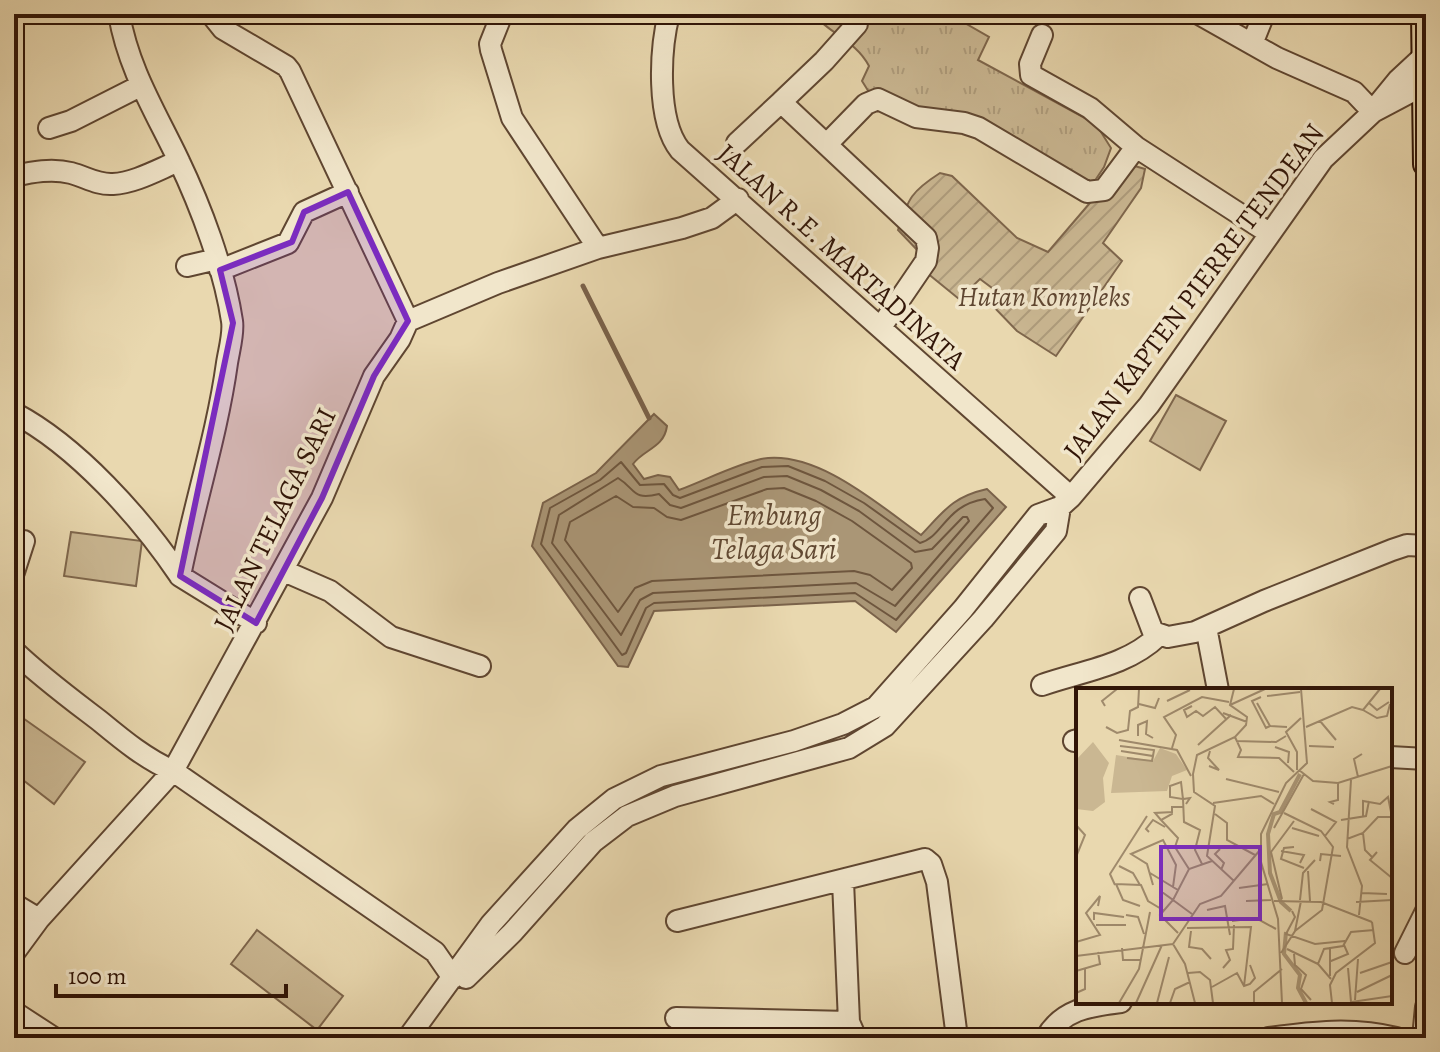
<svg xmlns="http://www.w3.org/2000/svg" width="1440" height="1052" viewBox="0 0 1440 1052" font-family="Alegreya,serif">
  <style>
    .grass { fill: url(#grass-tufts); stroke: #7e664c; stroke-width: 2 }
    .garden { fill: url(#garden-furrows); stroke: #7e664c; stroke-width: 2 }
    .pitch { fill: #cab792; stroke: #7e664c; stroke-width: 2 }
    .water { fill: #aa9676; stroke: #7a624a; stroke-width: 2 }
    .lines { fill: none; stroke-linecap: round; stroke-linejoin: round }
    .shore { stroke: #6e563e; stroke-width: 2 }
    .stream { stroke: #7a624a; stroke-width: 5 }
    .minor-casing { stroke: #5f4631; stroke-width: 24 }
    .major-casing { stroke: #311507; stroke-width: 28 }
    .minor { stroke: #f1e6cb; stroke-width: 20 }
    .major { stroke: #e9d8af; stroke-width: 24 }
    .marked { fill: #7b2cbf; fill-opacity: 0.2; stroke: #7b2cbf; stroke-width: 6; stroke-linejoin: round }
    .labels { text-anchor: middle; stroke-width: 7; stroke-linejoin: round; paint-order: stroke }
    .street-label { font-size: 28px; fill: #311507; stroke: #f1e6cb }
    .park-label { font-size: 28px; font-style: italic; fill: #5f4631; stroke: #f1e6cb }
    .water-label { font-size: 30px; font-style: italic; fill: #614933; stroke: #f1e6cb }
    .inset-river { fill: none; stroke: #aa9676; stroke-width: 4 }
    .inset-road { fill: none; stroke: #9f8a6c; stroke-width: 2 }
    .view { fill: #7b2cbf; fill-opacity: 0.15; stroke: #7b2cbf; stroke-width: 4 }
    .inset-edge { fill: none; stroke: #311507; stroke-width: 4 }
  </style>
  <defs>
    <pattern id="grass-tufts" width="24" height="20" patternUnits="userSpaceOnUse" patternTransform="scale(2)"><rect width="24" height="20" fill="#cab792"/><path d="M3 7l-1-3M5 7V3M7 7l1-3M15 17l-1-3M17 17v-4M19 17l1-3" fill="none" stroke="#ae9c7c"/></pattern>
    <pattern id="garden-furrows" width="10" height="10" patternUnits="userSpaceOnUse" patternTransform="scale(2)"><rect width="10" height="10" fill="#cab792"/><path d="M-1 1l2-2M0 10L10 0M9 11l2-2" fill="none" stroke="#ae9c7c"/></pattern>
  </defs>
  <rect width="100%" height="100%" fill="#e9d8af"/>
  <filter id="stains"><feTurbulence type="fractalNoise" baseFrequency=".0025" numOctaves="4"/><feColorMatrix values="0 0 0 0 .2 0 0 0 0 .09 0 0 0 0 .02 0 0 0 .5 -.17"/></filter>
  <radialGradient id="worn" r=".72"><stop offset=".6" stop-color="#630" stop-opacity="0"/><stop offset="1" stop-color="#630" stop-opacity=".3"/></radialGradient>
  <path class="grass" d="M813,14h136l40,23 -11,23 118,64 15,24 -7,19 -18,27 -102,-56 -112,-41 -10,-16 7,-15c-13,-25 -39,-32 -56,-52z"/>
  <path class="garden" d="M1121,162l24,7 -4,19 -38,55 19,18 -66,95 -39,-25 -26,-27 9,-10 -20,-15 -21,20 -38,-31v-14l-23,-24c10,-32 14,-39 42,-57l12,3 65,62 31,14 41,-48z"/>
  <path class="pitch" d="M1176,395l50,26 -26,49 -50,-29z
    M71,532l71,9 -6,45 -72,-10z
    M20,716l65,46 -31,42 -40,-31v-49z
    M257,930l86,66 -26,34 -86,-66z"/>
  <path class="water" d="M654,414l13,12c-3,22 -23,23 -34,38l11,15 14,-4 12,2 9,13c27,-10 55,-25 82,-31 55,-10 118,46 160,76 23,-24 31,-38 66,-46l19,18 -110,125 -41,-31 -201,10 -26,56 -10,-1 -86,-120 11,-43 53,-30z"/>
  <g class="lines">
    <path class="shore" d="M621,462l19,23 24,-1 9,11 7,3 82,-31 26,-1 37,15 39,22 56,40c23,-6 25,-38 65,-44l8,9 -97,112 -41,-27 -201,10 -8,5 -20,45 -4,2 -81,-111 9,-36 50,-28z
      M787,476l34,14 38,21 56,41 17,-3 31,-32h4l2,4 -74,85 -39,-23 -203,10 -13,7 -19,35 -69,-92 7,-28 59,-37c18,11 14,23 41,16l11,11 11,3 83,-31z
      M784,488l32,13 36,20 59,42 1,5 -20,22 -22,-15 -16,-4 -202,10 -17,7 -17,24 -53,-72 5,-18 46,-26 17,11 21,1 13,9 14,3 86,-31z"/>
    <path class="stream" d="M583,286l66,132"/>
    <defs>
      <path id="minor" d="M119,14c9,54 36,97 59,145 23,48 46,109 54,162 2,12 -3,29 -5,42 -10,72 -33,142 -47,213l76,47
        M211,14l12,15 63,37 4,5 118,250
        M502,14l-12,30 1,6 21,68 86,130
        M669,14c-9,35 -13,106 11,136l391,347
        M1199,14l78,44 77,34 19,20
        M857,24l-33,37 -43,41 145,136 2,10 -2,13 -45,66
        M1042,35l-12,29 1,11 59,33 46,39 133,86
        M1252,44l12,-30
        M1380,102l18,-22 28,-26
        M49,128l22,-7 69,-35
        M737,143l44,-41
        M827,144l39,-40 12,-5 38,18 48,6 15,5 108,64 17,-2 32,-43
        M14,176c18,-4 38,-8 57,-3 15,4 26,12 42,11 22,-1 46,-15 66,-23
        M187,266l30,-7
        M220,270l68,-27 16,-31 44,-20
        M14,413c63,33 127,105 166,163
        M284,571l46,20 61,46 89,29
        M14,572l10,-31
        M1140,598l13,34 15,5 27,-5 69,-31 128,-51 15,-5 19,1
        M1206,627l12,63
        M14,651c27,26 57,48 87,71 23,19 45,37 72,49l-134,148 -25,34
        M1042,685c40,-14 85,-19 116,-49
        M1074,741l4,-1
        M1390,757l36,2
        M843,881l6,141 7,16
        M14,904l25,15
        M677,921l248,-62 6,5 6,18 20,156
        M1405,953l21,-42
        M453,978l-18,-26 -262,-181 149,-273 52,-122 26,-37 8,-18 90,-38 100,-35 84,-20 30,-10 26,-19
        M466,978l46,-45 81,-91 34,-26 48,-20 174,-48 36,-22 98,-107 73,-88 4,-24
        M14,1012l40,26
        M676,1018l173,4
        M408,1038l83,-114 86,-95 37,-30 47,-23 133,-35 49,-17 33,-17 87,-98 75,-94 22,-8 11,-10 78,-92 174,-246 50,-47 53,-28
        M1046,1038c16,-29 44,-32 75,-36
        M1269,1038c43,-6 84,-11 127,0
        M1423,1038l3,-31"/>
      <path id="major" d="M1424,14l2,150"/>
    </defs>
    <use href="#minor" class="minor-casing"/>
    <use href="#major" class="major-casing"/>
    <use href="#minor" class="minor"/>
    <use href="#major" class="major"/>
  </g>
  <path class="marked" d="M348,192l60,129 -34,55 -52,122 -66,125 -76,-47 53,-253 -13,-53 72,-28 12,-30z"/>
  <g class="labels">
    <g class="street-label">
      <text transform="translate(842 256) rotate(42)" y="10">JALAN R.E. MARTADINATA</text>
      <text transform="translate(1193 291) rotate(-53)" y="10">JALAN KAPTEN PIERRE TENDEAN</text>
      <text transform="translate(274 519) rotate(-64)" y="10">JALAN TELAGA SARI</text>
    </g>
    <g class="park-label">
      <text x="1044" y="306">Hutan Kompleks</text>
    </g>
    <g class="water-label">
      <text x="774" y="525">Embung<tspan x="774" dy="34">Telaga Sari</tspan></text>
    </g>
  </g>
  <g transform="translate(1076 688)">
    <rect width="316" height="316" fill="#e9d8af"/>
    <path d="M17,54l16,21 -6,15 2,24 -12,9 -17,-2v-49zM84,60l16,6 11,16 -15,6 -5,15 -56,2 5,-38 37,6z" fill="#cab792"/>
    <path class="inset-river" d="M215,223l-10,-9 -11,-29 -2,-39 6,-20 6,-2 20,-38M210,244l-2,22 16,21 -2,13 8,15"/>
    <path class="inset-road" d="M158,1l-4,16 17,12 -1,8 -11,12 -38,18 -4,19 1,18 21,14 -8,50 27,25M191,8l33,-4M185,9l-9,4 14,27 4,-2M91,13l23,-11M181,15l13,23 17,1M293,15l8,7 12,-8M63,16l16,4 4,-10M154,17l35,-16M29,18l-3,-5 15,-12M116,18l-8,4 3,7 9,-6 7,5 12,-9 12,13M287,22l14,8 10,-2 3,-12M287,22l17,-21M147,25l24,9M244,33l16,19M30,39l11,6 11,-3 2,-19 8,-4 1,-18M230,39l46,-20 11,3M62,48v-11l9,-4 -1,13 7,4M159,49l6,13 -3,7 41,1 15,14M43,52l58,10 14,26M160,53l40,1 10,-6M122,57l33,-30M44,58l34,4 -1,6 -32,-5M233,58l25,1M199,59l14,5 -1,11M96,60l4,-13 -12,-18 38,-20 27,5M51,70l25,3 1,-5M133,78l10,4 -11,-12 2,-7M221,82v-18l-11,-20 15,-14M223,82l14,11 25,2 54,-17M282,89l-4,-18 8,-5M150,91l53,13M275,92l-4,67 15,39 -3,29M137,115l48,-7 13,8M110,116l4,-6 -7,1 -2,-17 -11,4v11l13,2 1,23 16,8 -5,20 7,14M258,116l-4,-2 8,-2v-17M107,119h-11v7l-11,6 17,18 -3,9 14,22M235,121l25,13 -11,14M208,125l37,18 12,16 -11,63 -27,21M139,126l12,9v17l28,15M287,129v-16l17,3 8,-7 4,20M85,132l-6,-7 18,-1M265,132l25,-4 3,-15M0,137l9,10 -9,22M198,140l30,-54M216,140l27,8M73,144l-3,-3 7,-9 12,7M287,145l2,17 7,7M271,151l16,-6 15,-16h13M218,159l-10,1 -3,11 23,9M144,161l-5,5 9,9 -3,7M205,163l23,4 -4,8M301,164l-7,8 22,18M244,173l1,-7 20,2M43,178l14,7 7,12M232,183l2,30M74,185l23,14M86,196v8l11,8 -13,15 18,18M39,197l-5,-11 37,-58M77,197l-6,-21 -16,-10 32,-14 13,25 -3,22 5,3M163,200l29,-4M286,205l25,1M206,211l-11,-47 23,-31M224,212l3,-27 12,-13M170,213l25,-1M198,213l47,1 51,20M280,214l36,-2M64,218l-17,-6 -7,-16 25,1 7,16 15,9M131,222l18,-4 5,29M216,223l3,6 -9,17 29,10 30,-3M116,226l-19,-14 16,-31 23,-8M50,227l12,2 6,17M18,232v-7l30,4M156,233l24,-3 20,11M20,237h30M111,240l64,-1 -7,59M115,243l-2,16 13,2 9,10M0,254l24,-7 -14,-22 14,-17 -2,10M97,256l27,-40 21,-8 39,-46M97,256l12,20 10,39M46,260l1,12h17M211,261l31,15M205,265l14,-22 6,-30M218,266l1,11 11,10 -5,14 10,11M0,268l97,-12M255,273l17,-7 -4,-9M147,280l7,-8 -4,-10 7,-1 1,-24M272,280l3,34M0,283l24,-7 -2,-12M112,285l12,-1 10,8 3,23M284,285l32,-11M254,288v-29M255,291l-13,-15 6,-15 19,-3 8,-14 23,-2M136,299l25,-14 7,13 6,-2 5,-6 -5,-13M281,304l35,-17M0,305l9,-4v-21M279,312l3,-41M43,315l20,-34 11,-57M60,315l26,-58M81,315l12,-46M94,315l5,-14 15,-7M178,315v-11l28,-23M206,315l-4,-84 -17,-57v-28l25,-51 21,-20 -6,-74M256,315l-2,-18 6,-12 39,-30 -3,-21M269,315l47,-7"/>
    <path class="view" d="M85,159h99v72h-99z"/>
    <rect width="316" height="316" class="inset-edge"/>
  </g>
  <rect width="1440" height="1052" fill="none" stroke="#e9d8af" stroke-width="48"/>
  <rect x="16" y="16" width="1408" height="1020" fill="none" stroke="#311507" stroke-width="4"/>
  <rect x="24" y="24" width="1392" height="1004" fill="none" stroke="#311507" stroke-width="2"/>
  <path d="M56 984v12h230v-12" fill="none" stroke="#311507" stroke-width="4"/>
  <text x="68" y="984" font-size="24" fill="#311507" stroke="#f1e6cb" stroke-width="6" paint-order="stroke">100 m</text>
  <rect width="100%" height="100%" filter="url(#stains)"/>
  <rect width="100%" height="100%" fill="url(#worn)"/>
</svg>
